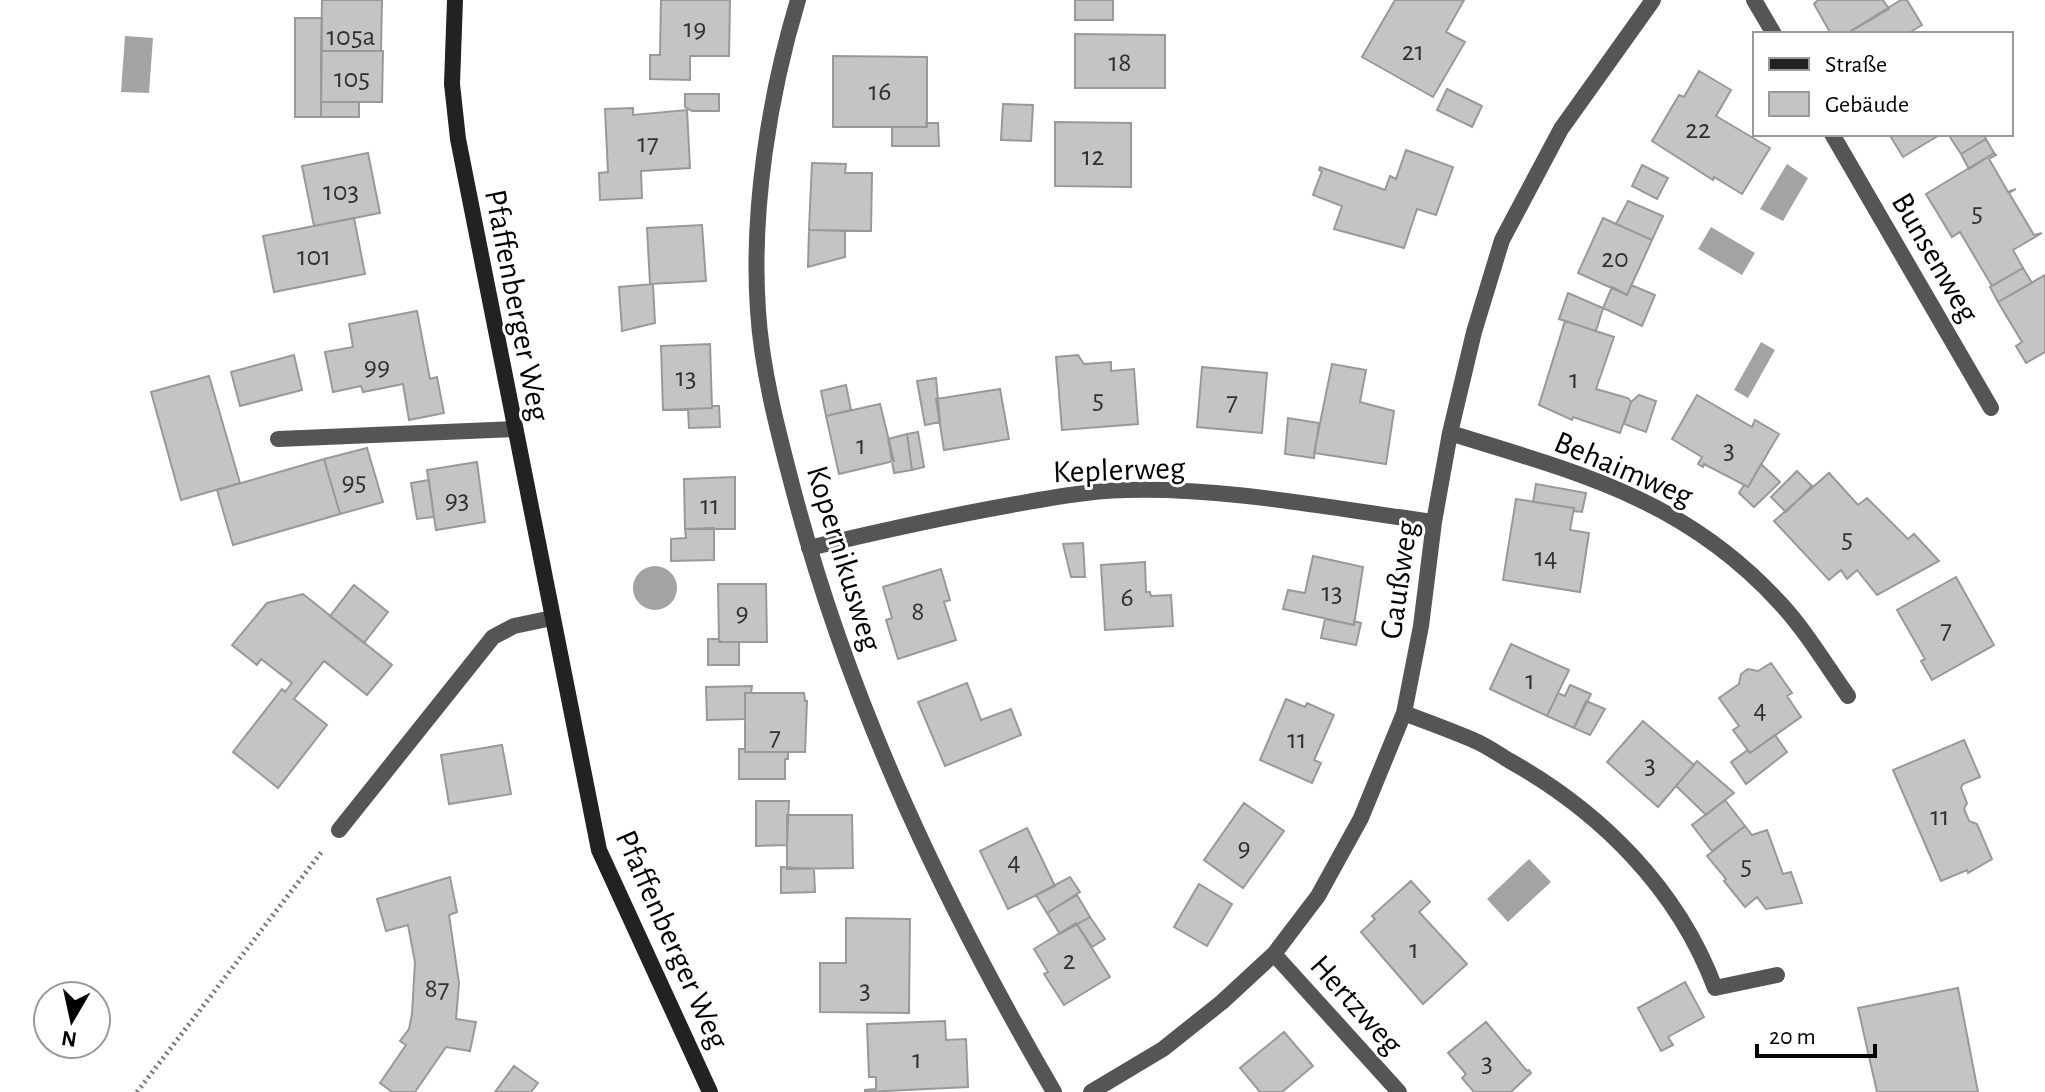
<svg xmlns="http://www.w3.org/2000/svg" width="2045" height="1092" viewBox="0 0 2045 1092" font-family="'Alegreya Sans',sans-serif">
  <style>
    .water { fill: #a3a3a3 }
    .building { fill: #c4c4c4; stroke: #999; stroke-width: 2 }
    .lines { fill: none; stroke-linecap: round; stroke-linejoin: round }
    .path { stroke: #777; stroke-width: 5; stroke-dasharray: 2 4; stroke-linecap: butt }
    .lane { stroke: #555; stroke-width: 16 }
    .street { stroke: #555; stroke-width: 16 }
    .secondary { stroke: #222; stroke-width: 16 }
    .labels { text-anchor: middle; stroke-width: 6; stroke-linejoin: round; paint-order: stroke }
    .number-label { font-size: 28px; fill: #313131 }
    .street-label { font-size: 32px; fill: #000; stroke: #fff }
  </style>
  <rect width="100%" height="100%" fill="#fff"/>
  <path class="water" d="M125,36l28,2 -4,55 -28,-1z
    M1787,164l21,14 -25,43 -23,-12z
    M1711,227l44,26 -13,22 -44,-26z
    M1761,342l14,8 -27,48 -14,-8z
    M633 588a22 22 0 1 1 44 0a22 22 0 1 1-44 0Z
    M1529,859l22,23 -43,40 -21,-23z"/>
  <path class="building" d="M322,0h60l-1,51h-60z
    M661,0h69l-1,56h-39v24l-40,-1v-24h10z
    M1075,0h38v20h-38z
    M1395,0h69l-18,32 19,10 -32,55 -71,-40z
    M1818,0h65l6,9 -43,25h-15l-17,-30z
    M1901,0h6l15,25 -15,9h-61z
    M295,18h27l-1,99h-26z
    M1075,34l90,1v53h-90z
    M321,51h62l-1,51h-61z
    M833,56l94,1v70h-94z
    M1699,71l32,19 -15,26 54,32 -28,46 -28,-17 -1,3 -61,-39 27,-46 5,2z
    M1447,89l35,17 -10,21 -35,-17z
    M685,94h34v17h-27l-7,-4z
    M321,102h38v15h-38z
    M1003,104l30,1 -2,36 -30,-1z
    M633,108v7l54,-5 3,58 -49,3 1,27 -42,2 -1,-27 9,-1 -3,-63z
    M1055,122l76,1v64l-76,-1z
    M926,123h12l1,23h-47v-19h35z
    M1889,134h52l-38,23z
    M1948,134h35l3,5 -25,15z
    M1986,139l8,14 -25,16 -8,-15z
    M1406,150l47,17 -17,48 -19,-6 -13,39 -70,-19 8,-23 -29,-11 9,-24 -3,-1 1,-3 65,23 5,-14 6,3z
    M368,153l12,60 -66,13 -12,-60z
    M1994,153l2,2 -7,4 19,33 8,-3 -7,4 25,42 8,-2 -29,17 10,18 -31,18 -32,-54 -8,5 -26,-43z
    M812,163l34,1 -1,9h27l-1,58 -62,-1z
    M1642,165l26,13 -11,21 -25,-13z
    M1628,201l35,15 -11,24 -36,-16z
    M354,218l11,56 -91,18 -11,-56z
    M1603,218l49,22 -25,55 -49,-22z
    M702,225l4,56 -56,3 -3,-56z
    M809,230l36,1v26l-37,10z
    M2023,268l9,15 -34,19 -8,-15z
    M2045,275v77l-19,11 -10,-17 6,-4 -24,-40z
    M653,284l2,39 -33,8 -3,-44z
    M1631,285l24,10 -13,31 -39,-18 9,-21 15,8z
    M1568,293l35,15 -7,23 -37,-12z
    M417,311l13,68 7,-2 7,36 -35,7 -6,-36 -40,8 -2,-6 -28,6 -8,-40 28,-5 -4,-23z
    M1565,321l49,16 -18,52 32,9 3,4 -11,31 -47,-16 -1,3 -33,-15z
    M710,344l2,64 -49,2 -2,-64z
    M294,355l8,35 -62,16 -9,-34z
    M1078,355l6,9 27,-2v9l23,-2 4,55 -76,6 -6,-73z
    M1332,364l34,6 -6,32 34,9 -8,53 -72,-11z
    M1202,367l65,6 -5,60 -65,-6z
    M209,376l31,107 -59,17 -30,-108z
    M936,378l4,44 -15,3 -8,-44z
    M846,385l5,25 -25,6 -5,-25z
    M1000,389l9,50 -65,11 -8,-51z
    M1639,395l17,6 -10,31 -22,-8 7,-22z
    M1697,395l55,32 3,-7 24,14 -31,53 -44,-23 -1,3 -5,-3 4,-7 -30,-18z
    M880,404l14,57 -55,13 -13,-58z
    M712,406h7l1,21 -31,1 -1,-19 24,-1z
    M1288,418l31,5 -5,35 -29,-4z
    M918,432l6,35 -12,3 -5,-36z
    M907,434l5,36 -18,3 -6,-34z
    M367,448l16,54 -43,12 -16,-55z
    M324,459l16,55 -107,31 -16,-55z
    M477,462l8,60 -49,8 -9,-60z
    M1761,464l19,18 -26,25 -15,-14 5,-8 4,2z
    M1797,471l15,15 -26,26 -15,-15z
    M1829,473l29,32 9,-7 41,41 6,-5 25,27 -62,34 -20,-25 -10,9 -6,-9 -12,10 -55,-59z
    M735,477v52h-50l-1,-50z
    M429,480l5,37 -17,2 -6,-36z
    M1536,484l50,9 -4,19 -8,-1v-3l-41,-6z
    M1516,499l58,9 -4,22 19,3 -9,59 -77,-12z
    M714,528v32l-43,1v-22l15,-1 -1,-9z
    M1083,543l2,34h-14l-8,-33z
    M1313,556l50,11 -9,58 -71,-16 5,-19 17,3z
    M1145,562l1,30h4l1,4 20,-1 2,31 -68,4 -4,-65z
    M941,569l9,31 -6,2 12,38 -58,19 -12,-39 6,-2 -9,-31z
    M1956,577l38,68 -62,35 -11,-19 4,-2 -28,-49z
    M718,584h48l1,58h-48z
    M354,585l34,27 -24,31 -34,-27z
    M303,594l89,71 -25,30 -43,-34 -30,38 33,26 -49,63 -45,-36 49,-63 3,3 7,-9 -31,-24 -4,6 -25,-20 35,-42z
    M1325,619l29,6v-4l7,2 -5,22 -35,-7z
    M708,639h10l3,3h18v23h-31z
    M1511,644l58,26 -22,46 -57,-27z
    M1771,663l21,30 -5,3 14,21 -51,36 -17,-23 6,-4 -20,-28 20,-14 2,-10 7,-5 10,2z
    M967,683l14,37 30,-11 10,26 -76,31 -27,-64z
    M1570,685l21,9 -17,34 -27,-12 11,-23 7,3z
    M752,686l-1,7h-6v26l-38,1 -1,-33z
    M745,693h59l1,8h2l-2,51h-60z
    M1286,699l19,8 2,-4 27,12 -20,45 7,3 -9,20 -52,-23z
    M1586,701l19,8 -15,26 -16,-7z
    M1643,721l51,44 -36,42 -51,-45z
    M1775,735l12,17 -41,32 -15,-22 17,-12 2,3z
    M1964,740l16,37 -17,7 -2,4 6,15 -3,6 5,12 8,3 15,35 -24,14 -1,-3 -26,11 -48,-111z
    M502,745l9,49 -62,10 -8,-49z
    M739,749h6v3h43v7h-3v20h-46z
    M1697,761l37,32 -28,22 -30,-29z
    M1725,800l20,26 -33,25 -20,-26z
    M756,801h33l-2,44 -31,1z
    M1244,803l40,28 -41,57 -39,-28z
    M787,815h65l1,53 -66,1z
    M1745,826l7,9 15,-5 16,44 8,-2 11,31 -36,6 -9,-12 -12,10 -21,-26 2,-2 -19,-23z
    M1027,828l28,58 -47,23 -28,-58z
    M781,867l33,2 1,23 -34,1z
    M450,877l7,35 -8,3 10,68 -3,36 20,3 -6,29 -24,-4 -31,45h-23l-12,-9 26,-38 -6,-4 9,-12 3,-15 3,-52 -7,-37 -22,6 -9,-32z
    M1070,877l10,15 -33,21 -11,-18z
    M1411,881l19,21 -11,10 48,52 -44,40 -62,-72 14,-13 -3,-3z
    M1199,884l33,20 -25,42 -33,-19z
    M1077,895l13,22 -30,17 -13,-21z
    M1090,917l15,22 -13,8 -15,-23z
    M846,918l64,1 -1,94 -89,-1v-49h26z
    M1076,923l34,54 -46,28 -20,-31 4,-2 -14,-23z
    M1685,982l19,35 -36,20 5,8 -12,6 -23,-43z
    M1958,988l20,104h-101l-19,-84z
    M945,1021l1,19 20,-1 2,48 -103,5v-2l11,-1v-12h-7l-2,-53z
    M1486,1022l41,49 2,-1 2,3 -20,19h-37l-12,-14 4,-4 -18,-21z
    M1284,1032l29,34 -31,26h-22l-20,-24z
    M514,1066l24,17 -7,9h-36z"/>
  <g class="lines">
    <path class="path" d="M137,1092l186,-242"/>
    <path class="lane" d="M278,439l236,-10
      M339,830l154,-193 21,-11 38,-8"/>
    <path class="street" d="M798,0c-29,96 -47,211 -40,311 4,63 22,128 38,189 56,210 149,405 258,592
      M1754,0l20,34
      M1832,134l159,274
      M1450,433c129,40 235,66 330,170 26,28 46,62 68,93
      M809,548c67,-16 134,-31 202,-43 38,-7 76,-14 115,-15 99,-3 209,19 308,32
      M1404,713c23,9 46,17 69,27 13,5 25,14 37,21 91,51 168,128 205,227l62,-13
      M1274,954l125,138
      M1091,1092l72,-43 59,-47 52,-48 44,-58 43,-78 43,-105 17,-87 13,-104 16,-89 24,-101 28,-92 59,-111 92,-129"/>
    <path class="secondary" d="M455,0l-3,84 6,55 141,711 111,242"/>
  </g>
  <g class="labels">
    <g class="number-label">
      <text x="695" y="37">19</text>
      <text x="351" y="45">105a</text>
      <text x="1413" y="60">21</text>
      <text x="1120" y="71">18</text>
      <text x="352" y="87">105</text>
      <text x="880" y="100">16</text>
      <text x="1698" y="138">22</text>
      <text x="648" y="152">17</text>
      <text x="1093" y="165">12</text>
      <text x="341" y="200">103</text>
      <text x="1977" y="221">5</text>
      <text x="314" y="265">101</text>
      <text x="1615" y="267">20</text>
      <text x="377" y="375">99</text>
      <text x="686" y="386">13</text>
      <text x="1574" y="388">1</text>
      <text x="1098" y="408">5</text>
      <text x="1232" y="410">7</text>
      <text x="861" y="454">1</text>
      <text x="1729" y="458">3</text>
      <text x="354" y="490">95</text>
      <text x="457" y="508">93</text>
      <text x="710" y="514">11</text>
      <text x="1847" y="547">5</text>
      <text x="1546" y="566">14</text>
      <text x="1332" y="601">13</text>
      <text x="1127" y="606">6</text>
      <text x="918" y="620">8</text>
      <text x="742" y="621">9</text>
      <text x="1946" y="638">7</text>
      <text x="1530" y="689">1</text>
      <text x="1760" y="718">4</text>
      <text x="775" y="745">7</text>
      <text x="1297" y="748">11</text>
      <text x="1650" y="773">3</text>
      <text x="1940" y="825">11</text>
      <text x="1244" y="856">9</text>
      <text x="1014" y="870">4</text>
      <text x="1746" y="874">5</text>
      <text x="1414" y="958">1</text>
      <text x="1069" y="969">2</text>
      <text x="437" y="997">87</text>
      <text x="865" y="998">3</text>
      <text x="917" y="1068">1</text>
      <text x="1487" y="1071">3</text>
    </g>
    <g class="street-label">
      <text transform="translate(1936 257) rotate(60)" y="11">Bunsenweg</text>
      <text transform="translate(518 305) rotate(79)" y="11">Pfaffenberger Weg</text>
      <text transform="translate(1624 468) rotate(23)" y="11">Behaimweg</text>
      <text transform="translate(1119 469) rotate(-2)" y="11">Keplerweg</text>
      <text transform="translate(845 558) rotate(73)" y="11">Kopernikusweg</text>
      <text transform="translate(1398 580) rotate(-82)" y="11">Gaußweg</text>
      <text transform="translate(673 939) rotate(66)" y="11">Pfaffenberger Weg</text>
      <text transform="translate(1357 1004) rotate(48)" y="11">Hertzweg</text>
    </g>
  </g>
  <rect x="1753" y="32" width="260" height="104" fill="#ffffff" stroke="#999999" stroke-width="2"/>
  <rect x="1769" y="58" width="40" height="12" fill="#222222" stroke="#999999" stroke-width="2"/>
  <text x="1825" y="72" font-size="24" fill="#000000">Straße</text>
  <rect x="1769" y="92" width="40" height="24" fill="#c4c4c4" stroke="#999999" stroke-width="2"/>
  <text x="1825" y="112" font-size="24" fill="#000000">Gebäude</text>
  <g transform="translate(72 1020) rotate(189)"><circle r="38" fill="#ffffff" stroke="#999999" stroke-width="2"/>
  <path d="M0-6L14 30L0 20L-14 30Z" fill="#000000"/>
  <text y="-12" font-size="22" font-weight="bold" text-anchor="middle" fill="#000000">N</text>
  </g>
  <path d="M1757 1044v12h118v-12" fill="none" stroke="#000000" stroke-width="4"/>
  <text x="1769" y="1044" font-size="24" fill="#000000" stroke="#ffffff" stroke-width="6" paint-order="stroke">20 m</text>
</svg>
